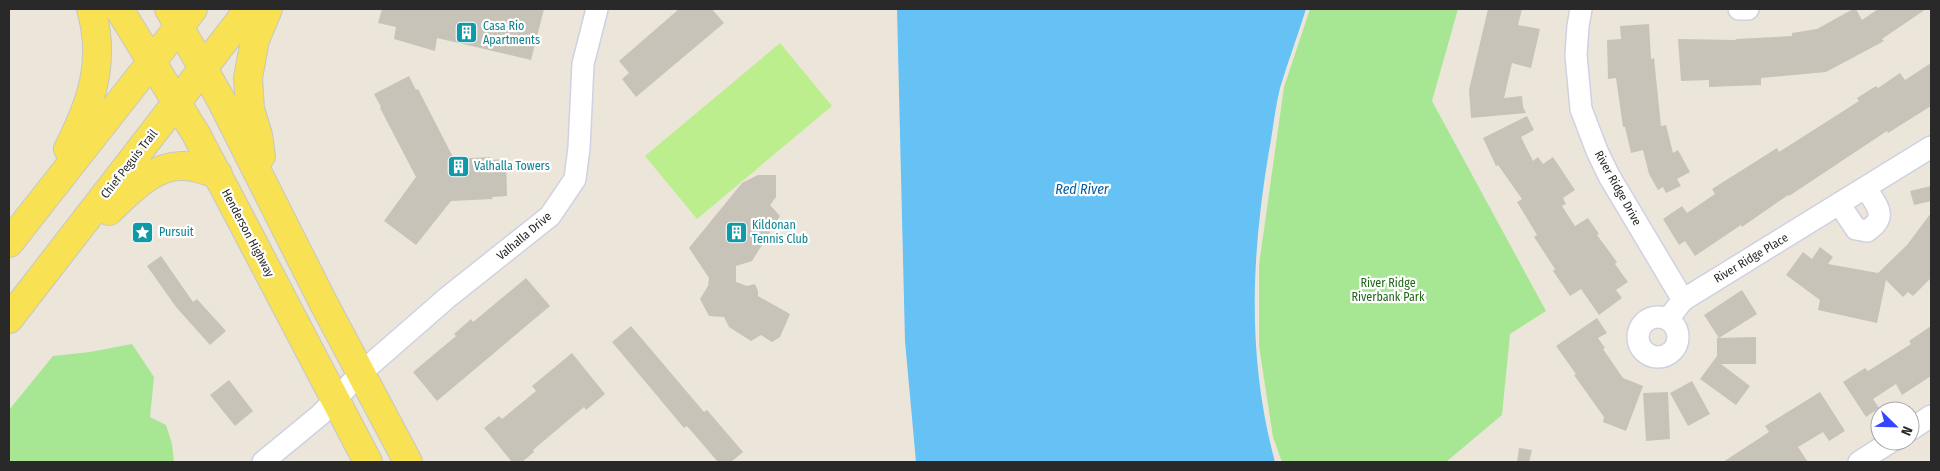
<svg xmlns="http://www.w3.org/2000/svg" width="1940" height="471" viewBox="0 0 1940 471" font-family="'Fira Sans Condensed',sans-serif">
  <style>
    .green { fill: #a7e693 }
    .pitch { fill: #bcee8d }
    .water { fill: #66c1f5 }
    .building { fill: #c7c3b9 }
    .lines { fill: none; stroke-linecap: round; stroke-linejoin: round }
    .minor-casing { stroke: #cfd1e3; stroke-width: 24 }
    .major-casing { stroke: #c7c7c7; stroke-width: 30 }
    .minor { stroke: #fff; stroke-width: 21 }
    .major { stroke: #f8e153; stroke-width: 28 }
    .labels { text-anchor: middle; stroke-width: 4.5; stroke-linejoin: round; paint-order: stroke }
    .culture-label { font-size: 12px; fill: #0d838f; stroke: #fff; text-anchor: start }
    .street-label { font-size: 12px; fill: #292929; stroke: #fff }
    .park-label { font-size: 12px; fill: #1f6916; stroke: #fff }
    .water-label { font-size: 14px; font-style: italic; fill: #065ca0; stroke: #fff }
  </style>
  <rect width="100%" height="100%" fill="#ece6da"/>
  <path class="green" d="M1310,9h148l-26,92 114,210 -36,23 -8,81 -56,47h-164l-9,-25 -14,-91v-81l25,-178z
    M132,344l22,33 -4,40 16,8 6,19 2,18h-165v-52l44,-54 37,-4z"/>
  <path class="pitch" d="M780,43l52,63 -135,113 -52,-63z"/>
  <path class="water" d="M897,9h409c-8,26 -18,52 -26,79 -5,20 -7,42 -11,63 -18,106 -22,207 6,311h-359l-11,-121z"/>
  <path class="building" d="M382,9h162l-13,51 -94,-22 -2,13 -41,-12 2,-12 -18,-4z
    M679,9h33l12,14 -88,74 -14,-18 7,-6 -10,-12z
    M1488,9h34l-4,16 22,4 -9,39 -19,-5 -8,35 18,-2 1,11 3,6 -55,5 -2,-28z
    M1853,9h3l6,11 16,-11h48l-44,30 2,2 -58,31 -65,6v7l-52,2v-7l-28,1 -3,-42 58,1v-1l56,-3v-3l25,-4z
    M1649,24l2,35 3,-1 7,68 5,-1 7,28 5,-3 12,22 -13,7 4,7 -15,7 -3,-6 -5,3 -9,-16 -6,-24 -12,3 -6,-26h-2l-7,-49 -8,1 -1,-39 14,-1 -1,-13z
    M1931,63v43l-43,27 -1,-2 -98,65 -1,-1 -46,32 -1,-2 -46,31 -10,-15 -6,4 -16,-26 19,-13 5,7 28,-19 -3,-5 65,-41 2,4 80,-51 -2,-3 19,-12 2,2 22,-15 5,7z
    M409,76l7,14 2,-1 36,70 36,-2v3l16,-1 1,37 -15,1 1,2 -42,2 -35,44 -32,-24 32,-44 -36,-69 1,-1 -7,-13z
    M1527,116l7,14 -13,7 12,24 5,-4 5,7 10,-7 22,33 -12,8 3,6 -4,2 13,20 13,-8 11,16 -2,1 20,27 -2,2 13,18 -12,8 6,8 -23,17 -18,-26 -11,7 -17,-25 2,-2 -21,-32 3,-2 -20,-33 5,-3 -24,-34 -2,1 -13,-28z
    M758,175h18v22l-6,8 10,11 -28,45 -16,5v16l11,4 8,-2 3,7v5l32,18 -10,23 -8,5 -11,-7 -10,6 -22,-14 -5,-10 -15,-1 -9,-17 8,-13 1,-8 -20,-30 53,-65z
    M1931,186v15l-17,4 -4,-14z
    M1931,213v65l-18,18 -5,-4 -5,5 -17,-17 -9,43 -59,-13 2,-10 -34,-25 17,-23 9,7 8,-12 13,10 -5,7 50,9 29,-28z
    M161,256l32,46 4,-3 29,32 -16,14 -34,-38 -29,-41z
    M526,278l24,28 -113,95 -24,-29 43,-36 -2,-2 17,-15 2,3z
    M1742,290l15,24 -38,24 -15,-23z
    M1597,318l10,15 -9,5 7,10 -2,1 20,29 20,8 -17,45 -23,-9 1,-5 -30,-42 2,-1 -20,-28z
    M631,326l73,86 3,-2 36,42 -12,10h-13l-31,-36 -3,2 -72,-86z
    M1931,326v50l-29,19 -6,-11 -23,15 6,9 -13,9 -23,-35 22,-14 3,3 43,-27 -2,-3z
    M1756,337v27h-35l29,22 -14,19 -36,-26 17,-23v-18z
    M572,353l33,41 -19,16 -2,-3 -51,43 1,2 -12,10h-10l-28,-34 15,-12 3,3 34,-28 -4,-5z
    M229,380l24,31 -18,15 -25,-31z
    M1692,381l18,33 -22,12 -18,-33z
    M1668,392l2,47 -24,2 -3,-48z
    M1820,392l25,39 -16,10 -6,-9 -25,15 10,15h-85l46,-30 -4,-6z
    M1519,448l13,2 -3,12h-12z"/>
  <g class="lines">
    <defs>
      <path id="minor" d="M1581,9l-3,17 -2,29 5,54 16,42 12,25 74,124
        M1739,9h9
        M1840,205l16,24 11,2c22,-15 10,-24 -1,-43
        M1638 337a20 20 0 1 1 40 0a20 20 0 1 1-40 0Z
        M1668,319l15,-19 248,-153
        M1910,430l21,-14
        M263,462l57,-47 42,-43 86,-75 102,-81 25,-37 4,-31 4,-84 14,-55
        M1859,462l33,-21"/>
      <path id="major" d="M119,9l77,125 172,328
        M169,9l51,89 103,204 85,160
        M68,149c24,-47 38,-88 23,-140
        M261,156l-3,-21 -8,-26 -2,-31 7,-38 13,-31
        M109,211c20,-19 45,-47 75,-45 11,0 23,5 34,8
        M9,243l184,-234
        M9,319l240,-310"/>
    </defs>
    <use href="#minor" class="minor-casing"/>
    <use href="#major" class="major-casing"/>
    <use href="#minor" class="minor"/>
    <use href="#major" class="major"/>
  </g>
  <defs>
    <symbol id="building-square" viewBox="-11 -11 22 22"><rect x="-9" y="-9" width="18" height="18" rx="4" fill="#0f9aa8" stroke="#fff"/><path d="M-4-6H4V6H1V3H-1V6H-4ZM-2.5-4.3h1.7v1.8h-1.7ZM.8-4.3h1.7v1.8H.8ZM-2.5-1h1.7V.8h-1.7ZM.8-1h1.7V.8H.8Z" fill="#fff"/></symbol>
    <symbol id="sight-square" viewBox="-11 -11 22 22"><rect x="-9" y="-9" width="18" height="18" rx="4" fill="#0f9aa8" stroke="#fff"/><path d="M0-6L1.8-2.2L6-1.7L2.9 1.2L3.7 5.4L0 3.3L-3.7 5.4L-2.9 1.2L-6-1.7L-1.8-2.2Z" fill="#fff"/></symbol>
  </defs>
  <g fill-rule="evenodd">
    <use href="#building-square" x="454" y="20" width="25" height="25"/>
    <use href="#building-square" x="446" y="154" width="25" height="25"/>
    <use href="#sight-square" x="130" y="220" width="25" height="25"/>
    <use href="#building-square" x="724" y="220" width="25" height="25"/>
  </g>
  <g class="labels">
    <g class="culture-label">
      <text x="483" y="30">Casa Rio<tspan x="483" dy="14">Apartments</tspan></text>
      <text x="474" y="170">Valhalla Towers</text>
      <text x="752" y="229">Kildonan<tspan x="752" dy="14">Tennis Club</tspan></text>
      <text x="159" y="236">Pursuit</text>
    </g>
    <g class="street-label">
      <text transform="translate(129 164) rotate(-52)" y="4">Chief Peguis Trail</text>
      <text transform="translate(1618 188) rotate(61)" y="4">River Ridge Drive</text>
      <text transform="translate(248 233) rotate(62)" y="4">Henderson Highway</text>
      <text transform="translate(524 236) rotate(-40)" y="4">Valhalla Drive</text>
      <text transform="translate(1751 258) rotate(-31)" y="4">River Ridge Place</text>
    </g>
    <g class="park-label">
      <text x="1388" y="287">River Ridge<tspan x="1388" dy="14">Riverbank Park</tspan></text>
    </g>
    <g class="water-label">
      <text x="1082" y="194">Red River</text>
    </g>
  </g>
  <rect width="1940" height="471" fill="none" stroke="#292929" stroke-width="20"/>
  <g transform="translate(1895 426) rotate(113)"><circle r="24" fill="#ffffff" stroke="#a9a9a9"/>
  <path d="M0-4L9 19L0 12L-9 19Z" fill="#3446ff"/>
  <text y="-8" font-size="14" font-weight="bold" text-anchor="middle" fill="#292929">N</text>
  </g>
</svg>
